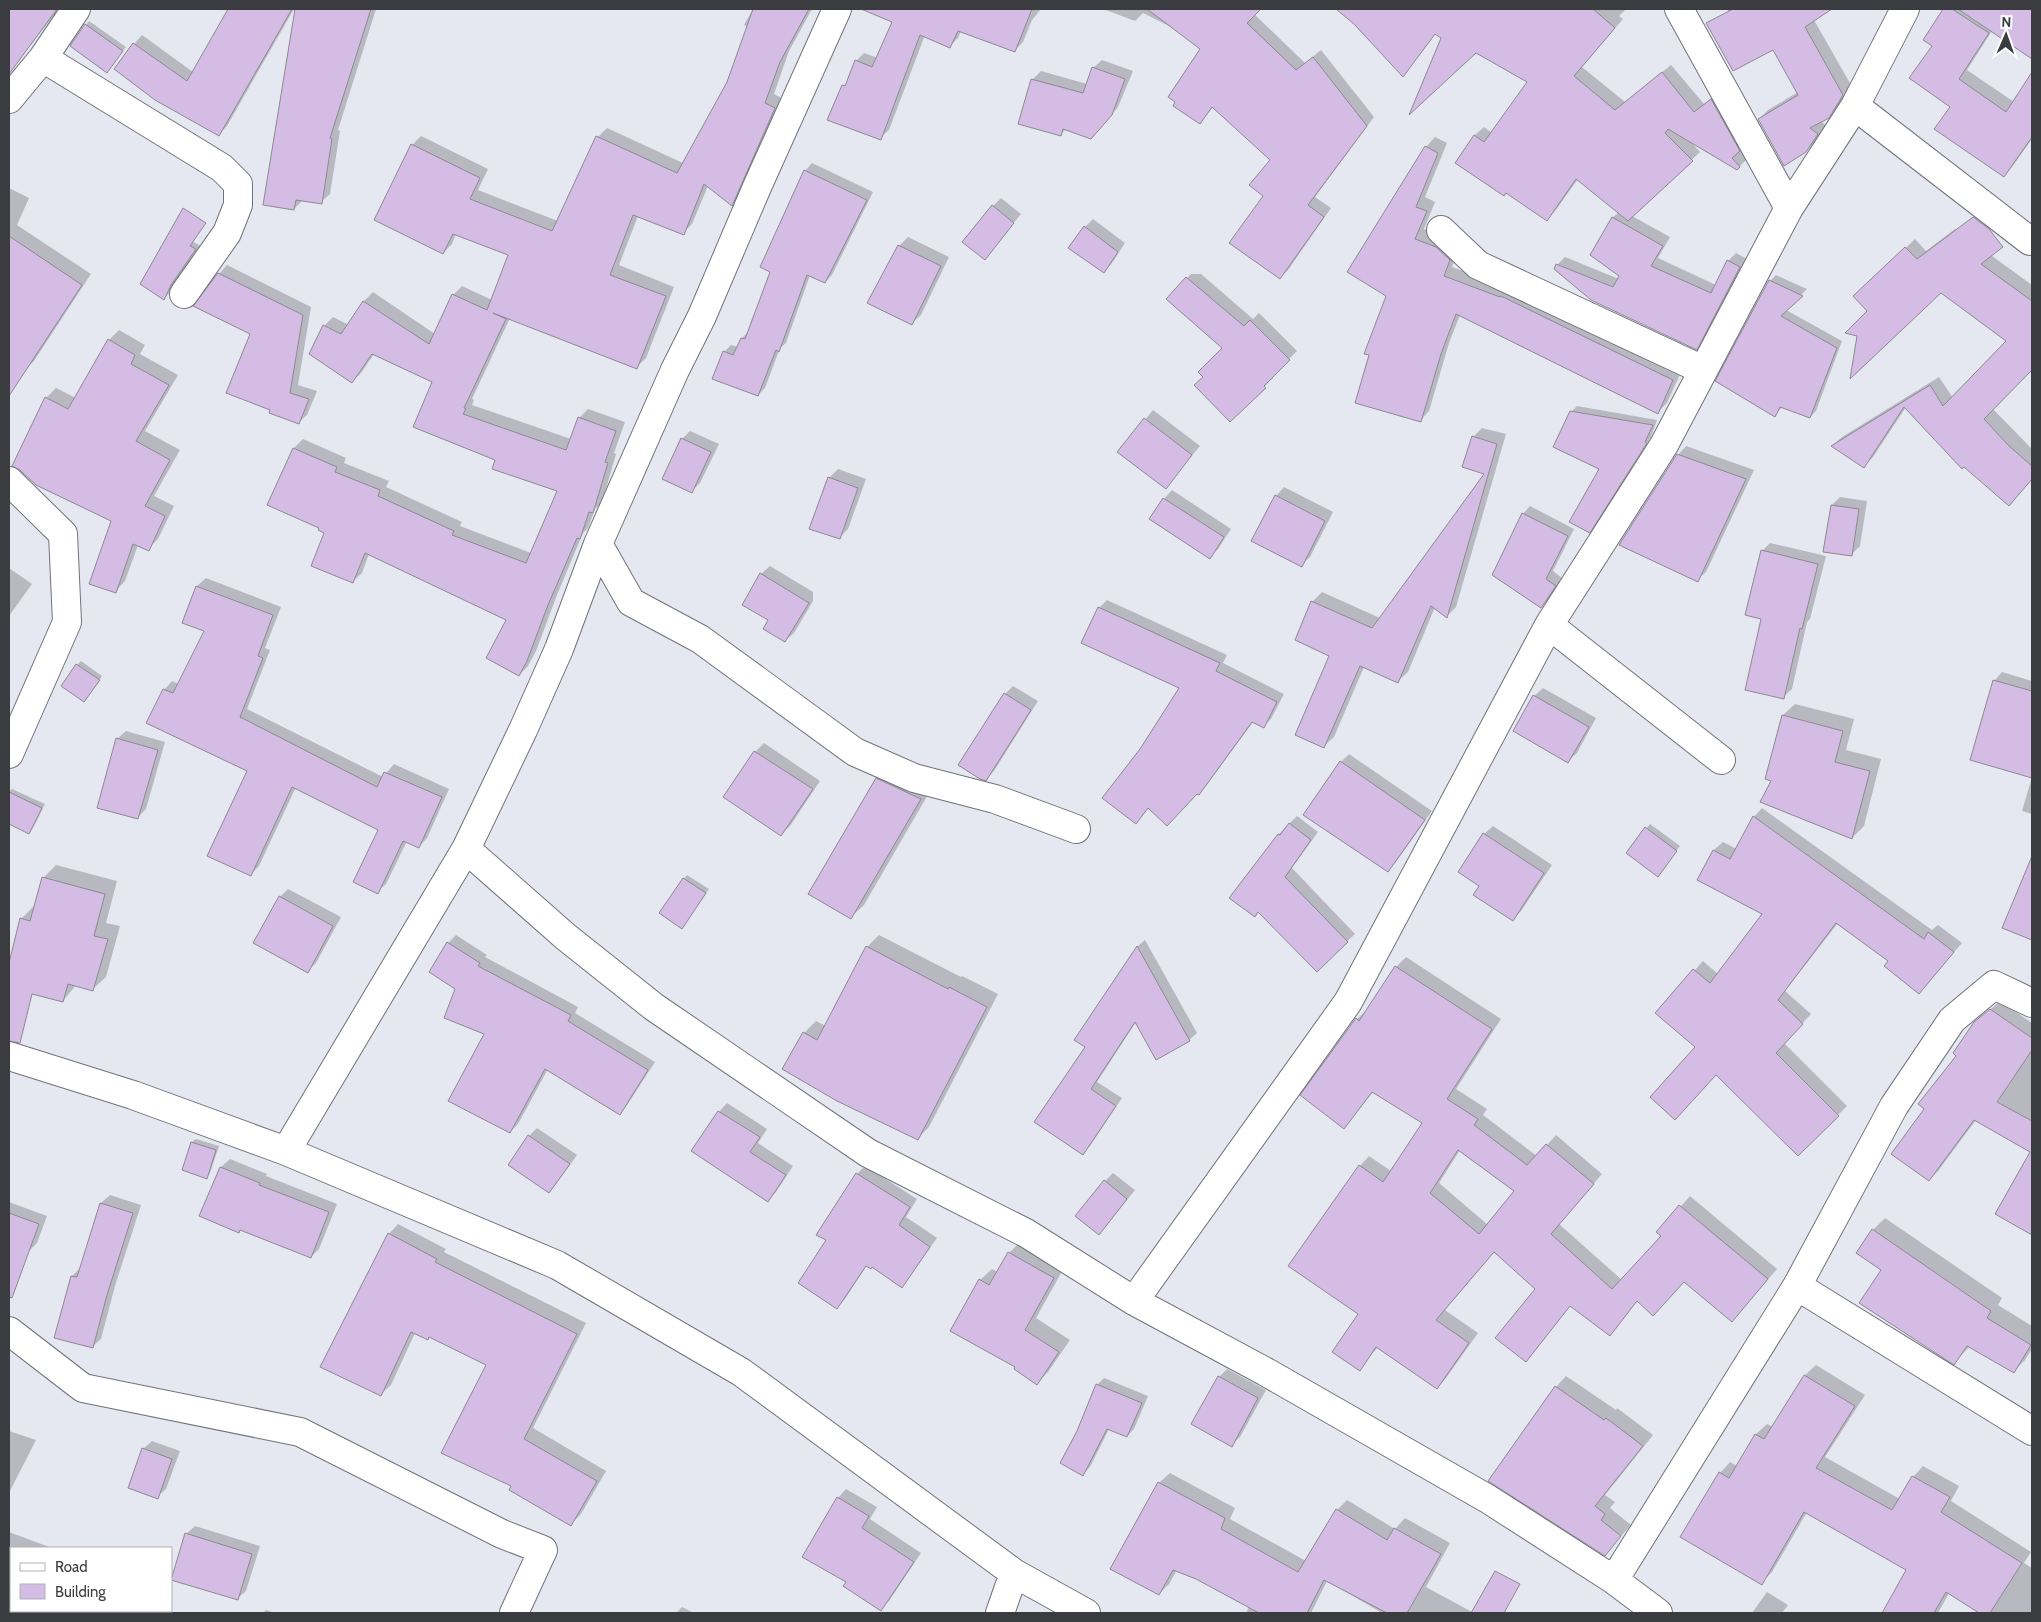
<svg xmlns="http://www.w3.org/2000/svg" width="2041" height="1622" viewBox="0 0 2041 1622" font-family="Cabin,sans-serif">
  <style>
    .shadow { fill: #0003; fill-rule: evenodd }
    .building { fill: #d4bce5; stroke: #8d8991; fill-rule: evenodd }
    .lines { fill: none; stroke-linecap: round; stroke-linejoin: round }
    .minor-casing { stroke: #71737b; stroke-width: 30 }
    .minor { stroke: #fff; stroke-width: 28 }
  </style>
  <rect width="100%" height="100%" fill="#e6e8f1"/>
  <path class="shadow" d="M9,9h50l-50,63z
    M237,9h57l-67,117 -8,8 -85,-90 8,-9 51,37 34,-28z
    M296,9h80l-38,121 2,1 -10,63 -9,8 -19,-1 -8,8 -30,-5z
    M753,9h59l-23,42 -15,43 9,5 -43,96 -9,9 -23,-18 -16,38 -9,9 -45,-17 -19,49 55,22 -28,71 -9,9 -127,-49 -38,81 2,1 -2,5 99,34 8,-21 9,-9 37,13 -11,31 2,1 -14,49 -7,6 -7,19 -5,5 -26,62 -21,56 -8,15 -9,9 -11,-55 -139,-66 -7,19 -10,9 -26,-50 -6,-5 -51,-23 25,-56 9,-9 43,19 -2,5 45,18 -3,6 76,35 -2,4 71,27 27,-62 -62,-32 -62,-77 -60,-28 -13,19 -9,9 -28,-56 9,-9 16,8 15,-24 9,-9 62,42 18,-39 9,-9 30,14 18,-46 -54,-20 -4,10 -9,9 -31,-108 9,-9 67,33 -10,21 80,31 40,-84 9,-9 76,35 45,-80 20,-56 -4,-2z
    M899,9h142l-9,11 -9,22 -9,9 -53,-20 -3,7 -8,8 -25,-11 -36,95 -9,8 -37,-52 5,-4 8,-21 8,-8 14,5z
    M1103,9h156l-5,5 51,49 16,-13 53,67 -59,80 16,11 -43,62 -8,8 -15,-83 6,-36 -57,-53 -14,17 2,-75 -23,-17 -36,-18 -8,8z
    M1339,9h109l4,3 -49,63z
    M1498,9h128l-7,7 4,3 -41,48 43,35 46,-37 33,39 16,-13 27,50 -7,8 8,9 -11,11 -46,-27 9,10 -68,64 38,21 -12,21 58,27 12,-24 8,-8 11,6 -43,81 -8,8 -139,-83 8,-8 54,22 2,-4 -30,-20 22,-38 6,-5 -41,-33 -23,32 -8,8 -41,-27 -50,-30 19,-27 9,-8 8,6 37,-52 -53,-48z
    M1727,9h103l-16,11 37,65 -14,22 -9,10 -8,4 6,4 -11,17 -9,9 -47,-32 9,-9 30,-18 -24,-44 -18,10z
    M1945,9h87v49l-40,-27 -25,39 47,32 18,-28v65l-20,28 -8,9 -53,-69 -17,-61 -10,-6z
    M89,21l37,26 -15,20 -25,-42z
    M1102,60l31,11 -15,36 -27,31 -25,-9 -6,6 -40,-12 13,-44 8,-8 46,13 6,-16z
    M1435,137l12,6 -22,54 10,5 -11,27 22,9 13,12 -7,17 58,21 172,82 -15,33 -9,9 -198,-97 -11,28 -20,68 -9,10 -32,-125 38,-149z
    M812,163l61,29 -41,83 -7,7 -15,-7 -24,68 -6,5 -15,40 -7,7 -34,-43 7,-7 7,2 4,-9 7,-7 56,-160z
    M9,188l20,10 -12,27 74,49 -57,87 -10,10 -15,-10z
    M1001,198l20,16 -36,44 8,-52z
    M1093,219l32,24 -13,20 -8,9 -19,-45z
    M1955,229l77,56v83l-39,41 39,40v29l-14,17 -112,-88 -33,50 -9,9 -31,-21 9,-8 97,-60 14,21 55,-57 -67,-49 -72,19 -5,-23 51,-49 11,12z
    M182,236l19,10 -24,40 -13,12z
    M908,237l41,20 -28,58 -9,8 -13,-77z
    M227,265l84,42 -13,78 19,6 -10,24 -9,8 -79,-149z
    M1191,274h10l52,45 6,-6 38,38 -26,26 2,1 -43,43 -26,-45 20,-28 -42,-65z
    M1776,275l31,14 -21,21 56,31 -26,70 -6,6 -28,-10 -7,9 -5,-135z
    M119,330l26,15 -5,9 38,21 -33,56 35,19 -26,46 20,10 -16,33 -10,10 -10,-4 -13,36 -10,11 -3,-72 -66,-122 10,-10 20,10 33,-58z
    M1577,406l80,14 -6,17 -56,88 -6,6 12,-63 -30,-56z
    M1153,410l47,36 -35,42 -46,-36z
    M1482,428l24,6 -50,173 -9,9 -12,-9 -27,65 -10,9 -34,-14 -30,70 -10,9 7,-91 -19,-53 10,-10 58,26 106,-145 -13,-36z
    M690,431l29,13 -19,39 -8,8 -10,-52z
    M1686,446l68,24 -48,102 -9,8 -19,-125z
    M838,469l28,10 -18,50 -9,9 -10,-60z
    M1284,487l49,25 -23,45 -9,8 -25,-69z
    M1172,490l59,39 -13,20 -8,8 -59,-38 13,-20z
    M1840,497l27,4 -7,45 -9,9 -19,-50z
    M1530,506l44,23 -21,42 9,7 -13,21 -8,7 -18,-92z
    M1770,543l56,13 -16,63 -3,3 -15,67 -9,8 -20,-79 -1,-67z
    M770,566l43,26v9l-19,32 -9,8 -15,-21 -9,-46z
    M9,568l23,16 -23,32z
    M206,578l75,29 -16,41 5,2 -23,59 136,68 11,-13 55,25 -22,49 -8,9 -12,-6 -21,43 -9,8 3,-63 -84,-42 -37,79 -8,8 -2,-104 -85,-80 8,-9 7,3 27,-54 -22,-8 13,-36z
    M1107,600l120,55 -4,8 61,31 -13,25 -8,8 -10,-5 -47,64 -7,8 -2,-2 -48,15 -13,15 5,-73 40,-61 -98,-45 16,-35z
    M81,661l21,15 -15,21 -10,-32z
    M2002,672l30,9v133l-10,-3 10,-34 -38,-96z
    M1013,686l25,15 -44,70 -8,8 19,-85z
    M1543,688l53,30 -19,35 -9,8 -34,-65z
    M1795,704l59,15 -8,31 35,9 -17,67 -12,12 -79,-58 10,-65z
    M126,731l39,11 -19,67 -8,8 -21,-78z
    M764,743l56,38 -30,45 -9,8 -56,-37 30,-45z
    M1349,754l83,57 -36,51 -8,8 -47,-108z
    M889,766l44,20 -69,119 -13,12 26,-138z
    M12,789l33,15 -12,24 -4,4 -20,-10v-30z
    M1762,808l170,122 6,-5 24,18 -43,50 -29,-33 -52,-37 -53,68 26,23 -27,29 63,63 -49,49 -101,-108 -40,-34 46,-52 15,13 46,-60 -50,-64 9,-8 14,7 17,-32z
    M1297,816l21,16 -26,36 63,66 -38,36 -58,-59 -28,-14 48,-63z
    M1650,824l30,22 -19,25 -34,-18z
    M1493,826l59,39 -31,46 -8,8 -32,-33 3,-52z
    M56,865l61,16 -11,42 14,3 -14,51 -13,12 -17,-4 -13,16 -42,-82 13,-13 9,-28z
    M687,875l22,14 -27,38 2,-48z
    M2030,876l2,1v62l-28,-12z
    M288,889l53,28 -25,46 -8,8 -28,-74z
    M456,935l31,20 -2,2 93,50 -3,6 80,49 -28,43 -7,8 -72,-44 -30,55 -8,8 -24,-99 -30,-45 -8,-45z
    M879,935l82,42 1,-1 36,18 -69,133 -12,12 -113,-106 12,-12 10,5 41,-79z
    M1145,940l52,93 -8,7 -53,-18 -39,60 25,16 -32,48 -8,7 5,-106 -12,-8 63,-93z
    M1406,957l95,62 -45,70 31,20 -4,6 54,41 19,-21 46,39 -43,50 63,56 41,-44 -5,-4 32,-36 87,73 -45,52 -47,-40 -47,19 -28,34 -39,-29 -45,55 10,-71 -41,-38 -50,59 33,23 -32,45 -9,10 -59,-41 -19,22 1,-203 9,-10 22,15 32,-48 -49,-32 -30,36 13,-108 10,-9 29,-43zM1460,1150l56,41 -28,34 -49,-42z
    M2000,1001l32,22v30l-1,2 1,1v177l-36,-20 36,-62 -56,-31 -38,51 -9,9 -3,-71 32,-53 17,-33z
    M727,1103l40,26 -9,14 35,23 -17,26 -8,8 -49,-88z
    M537,1128l40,27 -20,28 -8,9 -20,-56z
    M196,1139l23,7 -9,27 -4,4 -14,-35z
    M230,1159l37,15 -1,2 71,28 -18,45 -8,8 -70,-28 -2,3 -38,-16 20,-49z
    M865,1166l52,33 -11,18 31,21 -28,40 -8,8 -29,-20 -5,-1 -22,34 -8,8 -10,-67 30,-66z
    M1113,1173l22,17 -28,35 -2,-44z
    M110,1195l31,10 -26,81 -14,53 -9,8 -20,-71 8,-8 21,-65z
    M9,1202l38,14 -10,27 -9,9 -19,-8z
    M1885,1218l117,80 -4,7 34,21v23l-7,11 -12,12 -43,-26 -16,17 -71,-93 -10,-40z
    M398,1224l48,25 -2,3 142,71 -53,105 73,43 -25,43 -10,10 -58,-38 -25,-121 -58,-29 -3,3 -12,-6 -24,52 -10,9 8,-160z
    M1020,1242l45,24 -29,52 34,22 -22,32 -11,11 -20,-17 -37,-86 12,-11 6,3 11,-19z
    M1816,1365l49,30 -40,62 75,42 13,-22 10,-11 36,20 -8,15 80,51 -7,11 8,5v45h-51l-32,-20 -11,20h-55l25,-43 -101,-58 -35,60 -11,11 -41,-110 10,-11 7,4 19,-32 11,-10 6,3 32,-52z
    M1227,1369l39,21 -26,47 -9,8 -12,-68z
    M1566,1376l50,34 1,-2 36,27 -48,60 10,7 -5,6 21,17 -26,29 -49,-167z
    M1104,1378l44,18 -14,33 -7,7 -18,-7 -19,38 -7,7 -5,-42 19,-47z
    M9,1431l27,9 -27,53z
    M152,1441l28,10 -14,38 -9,8 -14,-48z
    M1170,1473l65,35 -5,11 76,42 31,-51 10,-10 48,29 10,-11 45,25 -24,44 46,25 -90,1 -55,-32 -16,32h-65l3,-6 -52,-29 -20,-8 -8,14 -10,10v-111z
    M846,1489l31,18 -7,12 51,34 -32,48 -9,8 -32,-28 -10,-83z
    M195,1526l65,20 -14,45 -9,8 -51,-65z
    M9,1532l43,16h-41v45l-2,-1z
    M1767,1592l21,13 -6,8h-30z
    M682,1607l12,6h-18z
    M266,1610l9,3h-12z
    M19,1611h39l-1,2h-36l-3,-1z"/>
  <path class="building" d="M9,9h48l-48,65z
    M228,9h64l-73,127 -64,-36 -41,-31 19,-26 54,38z
    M295,9h76l-41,129 2,1 -10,65 -26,-4 -2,10 -31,-5z
    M753,9h56l-29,53 -15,41 10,5 -43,98 -28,-22 -20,51 -51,-20 -23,60 56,21 -29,73 -144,-56 13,6 -42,89 2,1 -3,5 103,36 12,-33 38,14 -11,31 3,1 -15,50 -4,-1 -9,27 -3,-1 -29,67 -21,56 -8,15 -33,-18 20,-38 -141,-67 -12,30 -42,-17 13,-33 -6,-3 1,-2 -52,-23 26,-57 44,19 -2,5 45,18 -2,6 76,35 -2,4 74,28 31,-72 -65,-22 3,-9 -82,-33 19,-45 -60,-28 -20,29 -43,-29 14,-29 18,9 22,-33 66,43 23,-50 35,16 21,-55 -55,-21 -10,20 -69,-34 37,-76 69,34 -10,21 82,32 44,-95 81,37 50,-91z
    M861,9h171l-17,43 -57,-21 -8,17 -30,-13 -39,105 -54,-20 15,-35 3,1 10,-26 17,7 20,-45z
    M1147,9h114l-14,14 49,47 17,-13 54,69 -59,79 16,12 -44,62 -51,-36 34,-47 -14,-11 21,-25 -58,-53 -12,17 -27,-18 2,-4 -7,-5 32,-48z
    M1336,9h257l22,19 -41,48 41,34 47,-38 32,40 17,-13 29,52 -8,7 8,9 -3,3 -69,-41 -3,4 28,28 -65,60 -52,-42 -29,42 -41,-28 -2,3 -49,-33 19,-28 10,7 43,-60 -51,-29 -67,62 32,-77 -6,-4 -32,43 -49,-53z
    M1733,9h99l-27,18 38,68 -14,23 -19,10 8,6 -12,18 -22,14 -26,-47 40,-24 -25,-45 -40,21 -27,-48z
    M1943,9h9l37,24 -30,46 47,33 26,-40v65l-28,40 -70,-48 16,-22 -41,-29 23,-32 -9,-6z
    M1958,9h74v50z
    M85,24l38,27 -16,22 -37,-27z
    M1092,67l33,12 -13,36 -21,24 -28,-10 -2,7 -43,-12 13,-45 52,14z
    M1425,146l13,7 -22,54 11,4 -12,28 21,8 14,13 -6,16 56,21 1,-1 172,84 -15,34 -202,-100 -15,40 -20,68 -66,-19 14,-48 -5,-1 22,-58 -39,-24z
    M804,170l63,30 -42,83 -18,-8 -28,77 -3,-2 -18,46 -46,-17 11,-28 10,4 8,-17 4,1 25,-67 -10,-5z
    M992,205l22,18 -29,37 -23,-18z
    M183,208l23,15 -16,23 6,3 -25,36 -7,15 -24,-16z
    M1612,217l51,29 -12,20 60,27 16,-33 13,7 -43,83 -106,-50 -37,-31 2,-5 57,23 6,-11 -29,-21z
    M1973,217l16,12 14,18 -22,17 51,37v69l-48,49 25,27 23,20v13l-23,27 -45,-39 -2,2 -58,-62 -40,61 -33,-22 99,-61 13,21 63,-65 -65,-48 -91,86 7,-43 -12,-3 22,-22 -14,-15 52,-49 12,12z
    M1084,226l34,26 -14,21 -36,-25z
    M9,236l73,49 -73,111z
    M898,245l43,21 -29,59 -45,-22z
    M218,273l85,42 -13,78 19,6 -10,25 -30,-11 1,-3 -44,-17 24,-59 -57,-28z
    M1186,277l58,49 6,-6 40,40 -26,26 2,2 -36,34 -36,-37 9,-8 -5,-5 24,-24 -56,-49z
    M1769,280l34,16 -22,20 56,32 -27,70 -30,-11 -5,10 -60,-36z
    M108,339l27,16 -4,9 38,21 -33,56 34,19 -25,46 20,10 -16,35 -16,-7 -17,49 -27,-9 22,-63 -75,-36 -16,-15 -8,-4 33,-69 23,12z
    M1570,411l83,14 -8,17 2,1 -57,90 -21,-11 30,-53 -46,-22z
    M1144,418l48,37 -26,34 -49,-37z
    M1472,436l25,8 -50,174 -16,-12 -33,77 -38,-17 -36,82 -29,-13 34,-79 -34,-16 16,-39 61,27 112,-154 -22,-7z
    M681,438l30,14 -19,41 -30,-14z
    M1677,454l69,25 -48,103 -79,-37z
    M828,477l30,11 -18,51 -31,-10z
    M1275,495l50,26 -23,46 -51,-26z
    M1163,498l61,39 -14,22 -61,-40z
    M1831,505l28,4 -7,47 -29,-4z
    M1522,513l46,23 -22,43 10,7 -15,22 -49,-33z
    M1761,550l57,14 -16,65 -2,-1 -16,71 -39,-9 16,-71 -16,-4z
    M760,573l49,30 -24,39 -22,-13 5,-9 -26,-15z
    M196,586l77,29 -15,41 5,2 -23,59 137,70 7,-15 58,25 -23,51 -16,-7 -25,53 -25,-12 25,-52 -86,-43 -41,89 -44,-20 40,-85 -101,-48 17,-34 10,4 31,-62 -22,-8z
    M1098,607l122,56 -4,8 61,31 -13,26 -12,-6 -53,73 -2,-1 -30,32 -19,-18 -12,16 -34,-26 38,-49 39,-61 -98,-45z
    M76,664l24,16 -16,22 -23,-16z
    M1993,680l39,11v87l-62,-18z
    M1004,693l27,17 -45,71 -6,-2 -22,-14z
    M1533,695l56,32 -21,36 -55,-32z
    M1782,715l61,16 -8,31 35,9 -18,68 -92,-37 11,-21 -6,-2z
    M116,738l42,12 -20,69 -41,-11z
    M754,751l59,38 -32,47 -58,-39z
    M1340,761l85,59 -37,52 -85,-57z
    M876,778l45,21 -70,120 -43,-25z
    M9,792l33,16 -13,26 -20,-10z
    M1753,816l171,123 4,-7 26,20 -35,42 -35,-28 4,-5 -52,-38 -58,77 25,24 -27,29 63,63 -41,40 -82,-81 -41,45 -25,-23 45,-50 -40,-34 38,-44 17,14 52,-69 -65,-34 16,-30 17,9z
    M1289,823l22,17 -26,37 63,65 -31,30 -59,-60 -3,5 -26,-19 49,-64 2,1z
    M1645,827l32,24 -19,26 -32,-24z
    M1483,833l61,40 -31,48 -40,-26 6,-9 -21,-14z
    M2032,856v84l-30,-12z
    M42,877l63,17 -11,42 14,3 -15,52 -25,-7 -5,18 -31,-8 -12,49 -11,-2v-78l11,-45 10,3z
    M683,878l23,15 -24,36 -23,-16z
    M279,896l54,30 -25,47 -55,-30z
    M447,942l33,21 -2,3 93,49 -3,6 80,49 -28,45 -75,-46 -35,64 -62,-32 36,-67 -40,-16 11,-29 -26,-17z
    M866,946l82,43 1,-2 38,20 -69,133 -81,-39 -55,-32 21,-37 14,8z
    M1137,946l53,95 -34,19 -21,-38 -44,67 25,17 -33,49 -49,-33 51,-75 -11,-7z
    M1395,966l97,63 -45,70 31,20 -4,6 53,40 19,-21 48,40 -43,50 61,55 49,-53 -5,-4 23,-27 89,74 -36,43 -48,-40 -31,34 -16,-15 -27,35 -40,-30 -44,56 -31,-24 40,-49 -41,-37 -58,68 33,23 -32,46 -61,-42 -16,24 -28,-19 26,-38 -70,-48 71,-101 24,17 39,-59 -50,-31 -28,37 -44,-34 56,-77 3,3zM1458,1150l56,41 -35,43 -49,-41z
    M1990,1009l42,29v12l-35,52 35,19v114l-37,-21 35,-62 -56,-32 -45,61 -38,-27 33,-45 -6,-5 38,-48 -3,-3 21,-31z
    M718,1111l42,26 -10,15 36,23 -18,27 -77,-51z
    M528,1135l42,29 -21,29 -41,-28z
    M191,1142l25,8 -9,29 -25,-9z
    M220,1167l40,16 -1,2 70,27 -18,46 -71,-28 -1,3 -40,-17z
    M856,1173l54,34 -11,18 31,22 -28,41 -30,-21 -1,2 -5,-3 -29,43 -39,-26 28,-43 -10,-5z
    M1104,1180l23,19 -28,36 -24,-19z
    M100,1203l33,10 -26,82 -14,53 -39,-10 17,-62 6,1z
    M9,1213l30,11 -27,74 -3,-1z
    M1872,1229l119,82 -4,7 44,27 -17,28 -47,-27 -13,19 -95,-62 22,-33 -25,-17z
    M388,1233l49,26 -2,3 142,72 -53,105 73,42 -26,45 -62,-36 2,-4 -70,-33 45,-88 -57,-28 -1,3 -17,-8 -30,64 -61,-29z
    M1008,1252l46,26 -29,52 34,22 -22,33 -23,-16 1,-2 -65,-36 29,-52 10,6z
    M1804,1375l51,31 -39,62 76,42 20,-34 38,21 -9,15 81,51 -32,50h-11l-33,-21 -12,21h-52l24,-43 -102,-58 -42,73 -82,-48 39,-65 10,6 26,-44 9,5z
    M1218,1376l40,22 -26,49 -41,-23z
    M1096,1384l46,19 -15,34 -20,-8 -24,47 -23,-13 17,-32z
    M1555,1386l49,34 2,-2 37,28 -48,60 10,8 -4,6 20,16 -16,20 -117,-75z
    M142,1448l30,11 -14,40 -30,-11z
    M1158,1482l67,36 -4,11 77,43 38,-63 51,31 7,-12 47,26 -34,59h-20l-63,-33 -17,33h-48l-63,-34 -23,-9 -14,25 -49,-26z
    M837,1497l32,19 -7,12 52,34 -33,49 -38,-25 3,-4 -44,-25z
    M185,1533l67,21 -14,46 -67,-20z
    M1495,1571l25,13 -16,29h-33z"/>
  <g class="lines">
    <defs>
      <path id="minor" d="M837,9l-80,178 -55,129 -27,54 -77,174 -39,105 -36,81 -57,119 100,88 88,70 214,146 158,80 108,68 132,71 222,127 126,81 44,33
        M1679,9l110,199
        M43,58l179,110 16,16v21l-11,28 -43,61
        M9,99l34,-41 33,-49
        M1855,106l175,135
        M1441,230l37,35 225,105
        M9,481l54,53 4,88 -58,132
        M598,544l33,58 69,37 155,113 59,26 81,21 81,30
        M1549,625l172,135
        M9,1056l124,39 153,56 271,114 184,107 273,201 72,40
        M286,1151l180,-302
        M1797,1286l235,145
        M1134,1301l214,-299 201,-377 115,-180 125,-237 66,-102 50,-97
        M9,1331l74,57 217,44 202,102 41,16 -29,63
        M1614,1580l183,-294 97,-180 58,-86 42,-35 38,18
        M1000,1613l14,-40"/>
    </defs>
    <use href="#minor" class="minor-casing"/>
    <use href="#minor" class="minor"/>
  </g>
  <rect width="2041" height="1622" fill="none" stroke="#3b3c40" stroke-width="20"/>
  <rect x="10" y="1547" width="162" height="65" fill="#ffffff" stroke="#b1b1b3"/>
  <rect x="20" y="1563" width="25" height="8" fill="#ffffff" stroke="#b1b1b3"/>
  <text x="55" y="1572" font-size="15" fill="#3b3c40">Road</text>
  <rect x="20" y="1584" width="25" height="15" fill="#d4bce5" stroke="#b1b1b3"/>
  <text x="55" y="1597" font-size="15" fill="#3b3c40">Building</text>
  <g transform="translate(2006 35) rotate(2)" stroke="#ffffff" stroke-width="4" paint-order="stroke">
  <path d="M0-4L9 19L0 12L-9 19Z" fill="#3b3c40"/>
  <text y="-8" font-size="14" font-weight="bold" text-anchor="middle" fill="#3b3c40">N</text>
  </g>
</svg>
